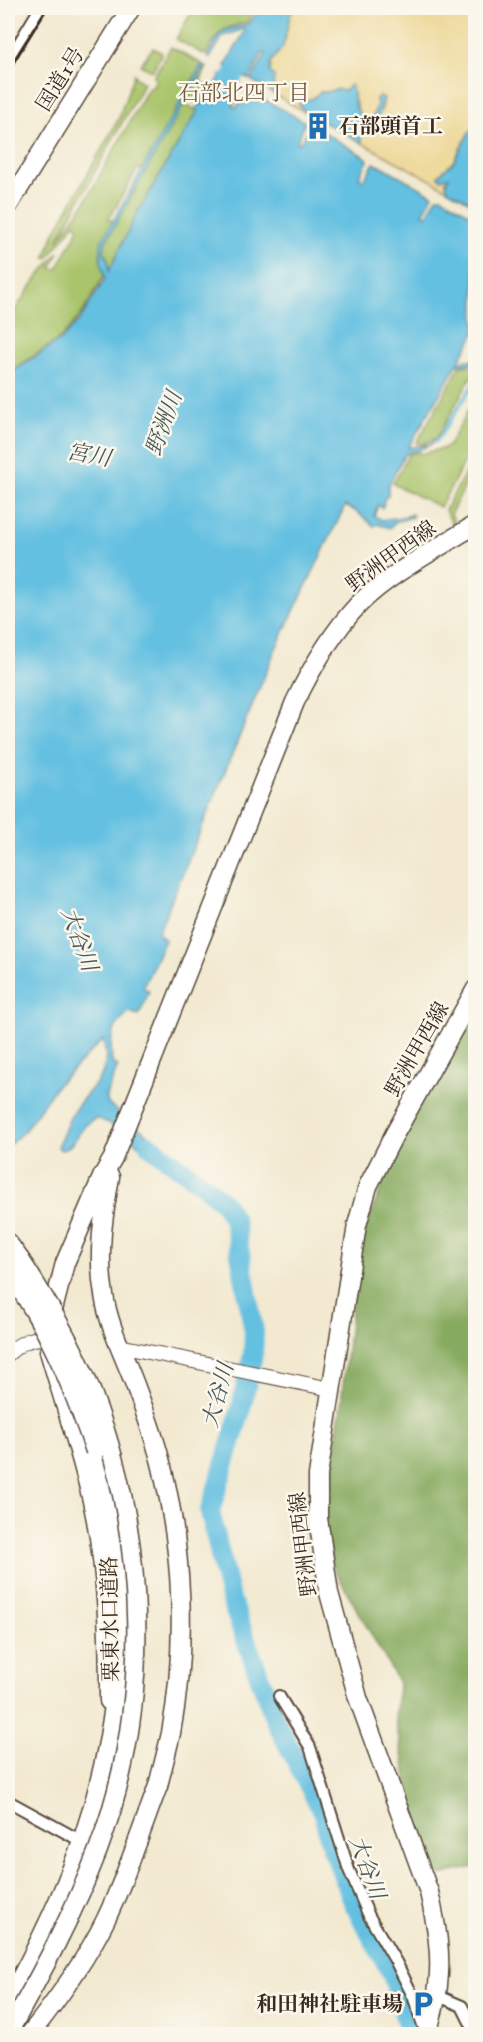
<svg xmlns="http://www.w3.org/2000/svg" width="483" height="2042" viewBox="0 0 483 2042" font-family="'IM FELL English','Noto Serif JP',serif">
  <style>
    .green { fill: #a9c46a; stroke: #727744; stroke-width: 1.5 }
    .forest { fill: #86aa5e; stroke: #606a3e; stroke-width: 1.5 }
    .sand { fill: #eeda9e; stroke: #94825e; stroke-width: 1.5 }
    .water { fill: #63c0e1; stroke: #4f7580; stroke-width: 1.5 }
    .lines { fill: none; stroke-linecap: round; stroke-linejoin: round }
    .stream { stroke: #63c0e1; stroke-width: 3 }
    .river { stroke: #63c0e1; stroke-width: 20 }
    .minor-casing { stroke: #564739; stroke-width: 14 }
    .tertiary-casing { stroke: #564739; stroke-width: 16 }
    .primary-casing { stroke: #564739; stroke-width: 21 }
    .trunk-casing { stroke: #564739; stroke-width: 21 }
    .minor { stroke: #fff; stroke-width: 10 }
    .tertiary { stroke: #fff; stroke-width: 14 }
    .primary { stroke: #fff; stroke-width: 18 }
    .trunk { stroke: #fff; stroke-width: 18 }
    .rail { stroke: #3b2a1e; stroke-width: 3 }
    .trunk-bridge-casing { stroke: #564739; stroke-width: 21; stroke-linecap: butt }
    .trunk-bridge { stroke: #fff; stroke-width: 18 }
    .labels { text-anchor: middle; stroke-width: 5; stroke-linejoin: round; paint-order: stroke }
    .street-label { font-size: 21px; fill: #3b2a1e; stroke: #fbf7ec }
    .poi-label { font-size: 21px; font-weight: bold; fill: #3b2a1e; stroke: #fbf7ec; text-anchor: start }
    .neighbourhood-label { font-size: 22px; fill: #73593e; stroke: #fbf7ec }
    .water-label { font-size: 22px; font-style: italic; fill: #475758; stroke: #fbf7ec }
  </style>
  <rect width="100%" height="100%" fill="#fbf7ec"/>
  <filter id="ink" filterUnits="userSpaceOnUse"><feTurbulence type="fractalNoise" baseFrequency=".0167" numOctaves="2"/><feDisplacementMap in="SourceGraphic" scale="12" xChannelSelector="R" yChannelSelector="G"/><feConvolveMatrix kernelMatrix="1 2 1 2 8 2 1 2 1" color-interpolation-filters="sRGB"/></filter>
  <filter id="wash" filterUnits="userSpaceOnUse"><feTurbulence type="fractalNoise" baseFrequency=".008" numOctaves="4" result="noise"/><feDisplacementMap in="SourceGraphic" scale="24" xChannelSelector="R" yChannelSelector="G"/><feGaussianBlur stdDeviation="1.35" result="paint"/><feColorMatrix in="noise" values="0 0 0 0 0 0 0 0 0 0 0 0 0 0 0 0 0 1.4 0 .05"/><feComposite in="paint" operator="in"/></filter>
  <g filter="url(#wash)">
    <rect width="100%" height="100%" fill="#f2e9d0"/>
    <path class="green" d="M194,8h62l-9,14c-26,6 -29,10 -42,33l-29,-16z
      M171,47l31,17 -60,106 -4,-2 -29,51 4,2c-8,15 -15,27 -12,42 1,5 4,6 3,13l-23,39 -19,22 -54,36v-53l29,-42 22,-26 -8,16 6,1 22,-41 -4,-5 -27,35h-3l10,-26 64,-114 15,-44 2,4 8,5 -87,158 25,-34 67,-120h3l4,-8 -3,-2z
      M153,48l9,5 -10,18 -12,-6z
      M205,66l2,1 -7,15 11,6 -10,17 -14,-7z
      M184,103l14,8 -61,102 -28,58 -1,-10 -4,-10 1,-8z
      M475,361v9l-35,63 -4,5 -15,7 -2,-3 -3,2 44,-78 9,-1v-2z
      M475,398v45l-35,64 -47,-23 16,-30 10,-2 1,2 25,-6 4,-3z
      M475,455v12l-24,46 4,11 -2,2 -8,-16z"/>
    <path class="forest" d="M475,995v872l-35,8 -24,-52 -21,-105 4,-35 -68,-119 -8,-44 17,-108 19,-169 59,-146z"/>
    <path class="sand" d="M292,8h183v121l-6,3 -15,29 -16,15 12,1 -4,4 1,8 -85,-46 -1,-9 4,-9 8,-2 9,-14 2,-11 -8,1 1,7 -5,13 -4,-1 -6,5 -12,-38 -6,6c-9,-1 -15,1 -24,1l-8,7 -12,2v4l5,7 -28,-16 -4,-8 -3,-16 1,-10 15,-24 -1,-6z"/>
    <path class="water" d="M261,8h31l-9,39 -12,15 -1,10 4,4 -1,12 4,8 -26,-16 15,-26 -3,-1 -14,26 -24,-13 20,-35 -1,-2 -21,7 -13,22 -3,-2 13,-22 5,-4 23,-6z
      M202,64l3,2 -100,177 -1,8 4,10 1,10 28,-58 61,-102 -2,-2 3,-5 2,1 10,-17 2,1 8,-14 15,8 -8,14 7,4 -2,5 3,2 3,-5 2,1 8,-13 56,31 -8,20 3,1 10,-15 4,2 2,-2 51,30 1,3 -9,16 5,3 10,-17 5,3 1,-1 53,30 -10,19 4,1 10,-18h5l33,20v116l-17,30 9,-4 1,2 7,-3v3l-11,5v-2l-8,2 -48,82 22,-4 6,-5 1,2 -18,9 -14,4 -17,32v10l-5,4 1,3 -2,5 -4,-3 -4,11 8,4c11,-3 20,-1 30,-6v3l-17,5 -5,6 -13,-4 -3,2 -17,-14 -12,-6 -69,142 -118,285 7,7 -22,47 6,4 -10,24 -10,-3c-19,16 -19,27 -17,51l6,3 -12,29 2,9 58,45 -2,3 8,7 -3,5 -8,-7 -2,3 -50,-37 -12,-5c-17,5 -18,25 -34,32l-4,-1 -1,-5c6,-9 7,-17 12,-26 15,-31 45,-37 33,-78l-46,45 -32,45 -17,16v-771l55,-37 18,-20 24,-39 -4,-16v-21z
      M350,85l2,1 3,20 6,9 1,8 6,-5h4l5,-12 -1,-7 3,-3 5,2 -7,22 -12,5 -4,9 1,9 -44,-24c-5,-9 -18,-5 -19,-18l13,-2 8,-7h7l11,-3 6,2z
      M475,129v76l-28,-16 -1,-8 3,-4 -9,2 -2,-3 16,-15 15,-29z"/>
    <g class="lines">
      <path class="stream" d="M435,442l6,-7 35,-55"/>
      <path class="river" d="M217,101l59,-93
        M149,1145l57,42 18,16 10,17 20,112 -1,22 -13,59 -30,98 19,83 47,128 47,91 8,32 24,61 37,68 18,60"/>
    </g>
  </g>
  <g filter="url(#ink)">
    <g class="lines">
      <defs>
        <path id="minor" d="M8,61l32,-53
          M279,1696l31,51 39,123 20,46 27,46 17,34 12,35
          M8,1801l75,41
          M436,1995l26,11 14,28"/>
        <path id="tertiary" d="M119,1346l212,43
          M8,1354c11,-10 22,-17 38,-16"/>
        <path id="primary" d="M110,1177c-7,40 -13,78 -6,118 5,34 23,66 34,98 9,24 18,49 24,74 21,86 25,179 9,266 -4,18 -9,36 -13,53
          M50,1322l15,-59 38,-88 10,-17 182,-456c17,-35 36,-68 63,-97 30,-31 81,-57 118,-81
          M49,1351c15,53 34,105 45,159 13,62 15,127 15,191
          M427,2034c4,-16 10,-33 11,-49 4,-32 -2,-62 -9,-93l-71,-194 -29,-105 -11,-75v-43l39,-250 11,-39 26,-51 82,-146"/>
        <path id="trunk" d="M8,206l123,-198
          M8,1243l13,18
          M8,2002c57,-105 94,-192 108,-312 3,-22 7,-46 7,-68 -1,-58 -13,-116 -28,-171
          M30,2034c28,-35 56,-74 76,-115 20,-42 35,-88 52,-133"/>
      </defs>
      <use href="#minor" class="minor-casing"/>
      <use href="#tertiary" class="tertiary-casing"/>
      <use href="#primary" class="primary-casing"/>
      <use href="#trunk" class="trunk-casing"/>
      <use href="#minor" class="minor"/>
      <use href="#tertiary" class="tertiary"/>
      <use href="#primary" class="primary"/>
      <use href="#trunk" class="trunk"/>
      <path class="rail" d="M8,70l39,-62"/>
      <defs>
        <path id="trunk-bridge" d="M8,1271c40,54 65,117 87,180
          M8,2033c33,-59 66,-120 90,-183 55,-146 49,-313 -6,-457 -18,-47 -44,-90 -71,-132"/>
      </defs>
      <use href="#trunk-bridge" class="trunk-bridge-casing"/>
      <use href="#trunk-bridge" class="trunk-bridge"/>
    </g>
  </g>
  <defs>
    <symbol id="building-bare" viewBox="-9 -9 18 18"><path d="M-4-6H4V6H1V3H-1V6H-4ZM-2.5-4.3h1.7v1.8h-1.7ZM.8-4.3h1.7v1.8H.8ZM-2.5-1h1.7V.8h-1.7ZM.8-1h1.7V.8H.8Z" fill="#1f6fb2" stroke="#fbf7ec" stroke-width="2.5" paint-order="stroke"/></symbol>
    <symbol id="parking-bare" viewBox="-9 -9 18 18"><path d="M-3.5-5.5H1a3.5 3.5 0 0 1 0 7H-1V5.5H-3.5ZM-1-3.4V-.6H.8a1.4 1.4 0 0 0 0-2.8Z" fill="#1f6fb2" stroke="#fbf7ec" stroke-width="2.5" paint-order="stroke"/></symbol>
  </defs>
  <g fill-rule="evenodd">
    <use href="#building-bare" x="299" y="107" width="38" height="38"/>
    <use href="#parking-bare" x="404" y="1985" width="38" height="38"/>
  </g>
  <g class="labels">
    <g class="street-label">
      <text transform="translate(60 79) rotate(-58)" y="7">国道1号</text>
      <text transform="translate(391 556) rotate(-36)" y="7">野洲甲西線</text>
      <text transform="translate(417 1049) rotate(-60)" y="7">野洲甲西線</text>
      <text transform="translate(303 1544) rotate(-97)" y="7">野洲甲西線</text>
      <text transform="translate(110 1619) rotate(-91)" y="7">栗東水口道路</text>
    </g>
    <g class="poi-label">
      <text x="338" y="133">石部頭首工</text>
      <text x="403" y="2011" text-anchor="end">和田神社駐車場</text>
    </g>
    <g class="neighbourhood-label">
      <text x="244" y="100">石部北四丁目</text>
    </g>
    <g class="water-label">
      <text transform="translate(163 423) rotate(-70)" y="8">野洲川</text>
      <text transform="translate(89 454) rotate(11)" y="8">宮川</text>
      <text transform="translate(80 939) rotate(70)" y="8">大谷川</text>
      <text transform="translate(217 1395) rotate(-75)" y="8">大谷川</text>
      <text transform="translate(368 1867) rotate(70)" y="8">大谷川</text>
    </g>
  </g>
  <rect width="483" height="2042" fill="none" stroke="#fbf7ec" stroke-width="30"/>
</svg>
